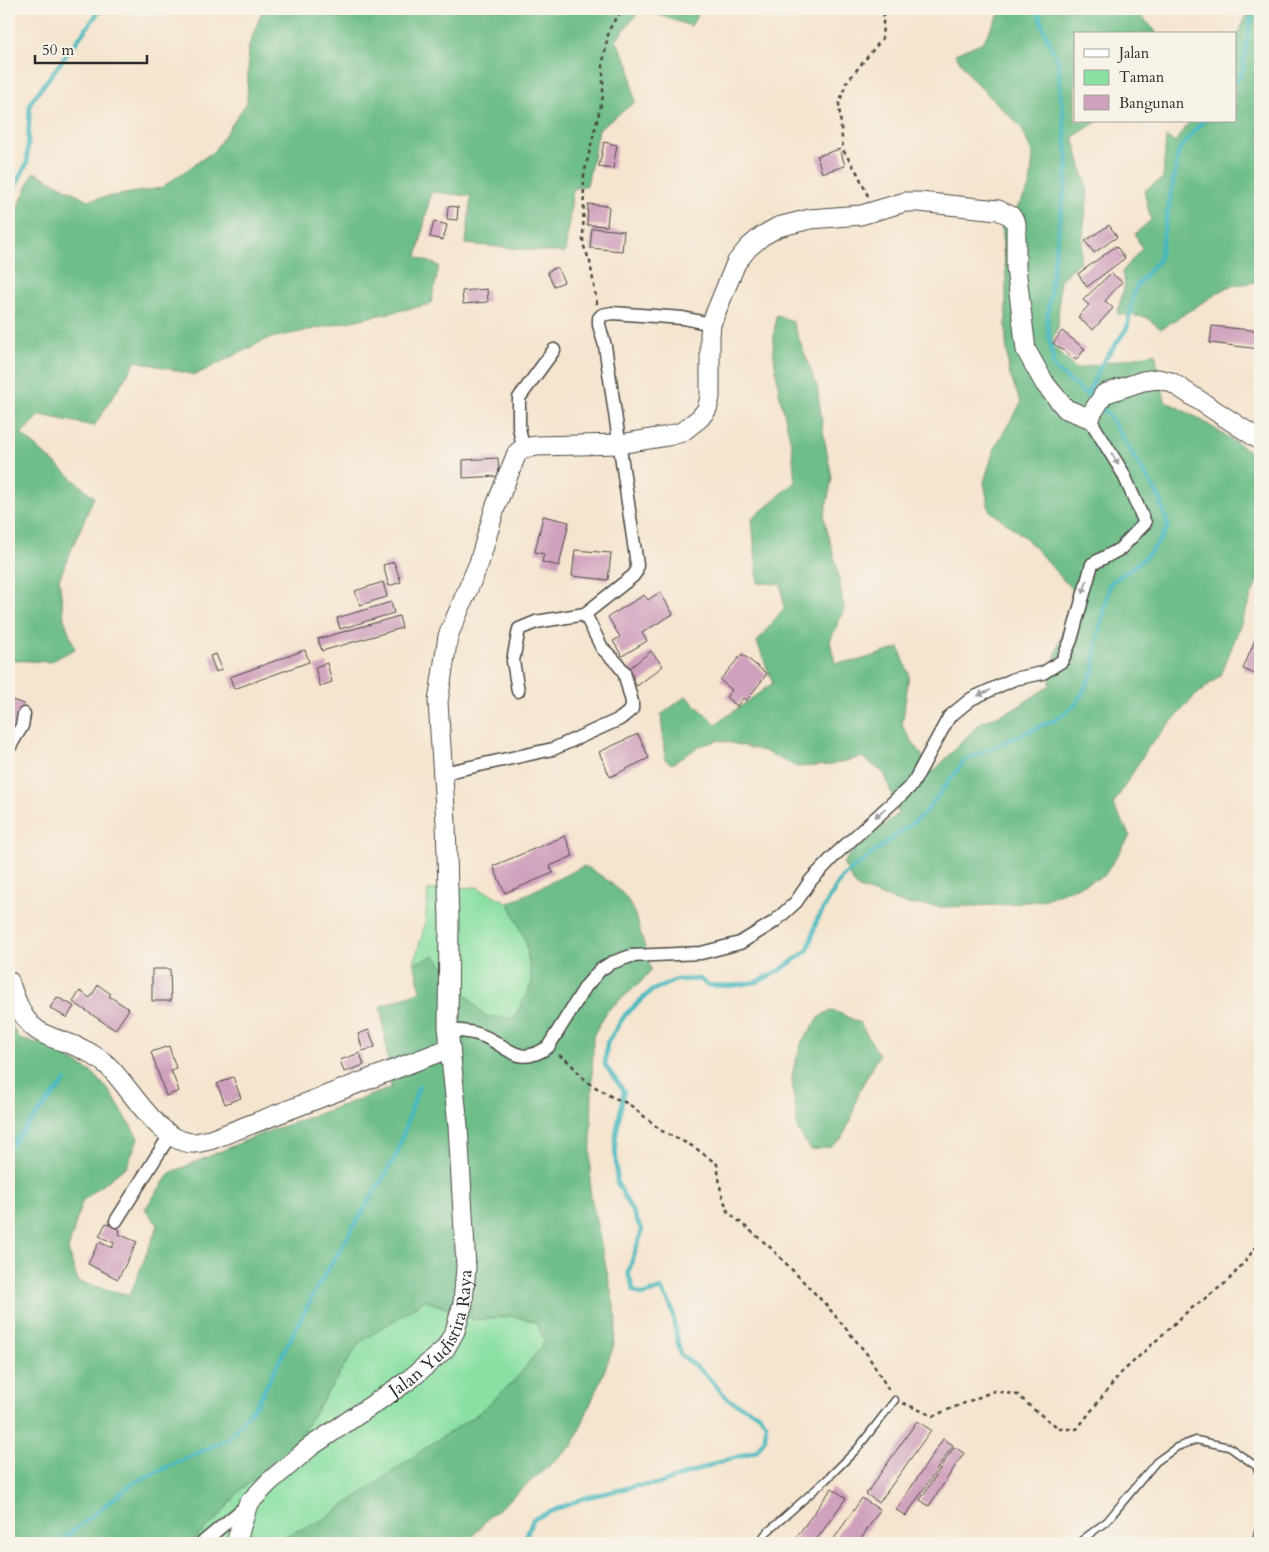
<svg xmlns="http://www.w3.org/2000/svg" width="1269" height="1552" viewBox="0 0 1269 1552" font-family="Cardo,serif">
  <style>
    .green { fill: #89e0a3; stroke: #5a8667 }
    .forest { fill: #6ebe89; stroke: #4c745a }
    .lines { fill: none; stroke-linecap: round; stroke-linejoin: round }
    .stream { stroke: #4ab9bf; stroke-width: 4.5 }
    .building { fill: #d0a1bd }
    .lane-casing { stroke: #494743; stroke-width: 9 }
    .street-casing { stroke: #494743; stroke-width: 15 }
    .secondary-casing { stroke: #494743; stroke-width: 21 }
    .path { stroke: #494743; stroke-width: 2.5; stroke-dasharray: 4 4; stroke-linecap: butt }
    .lane { stroke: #fff; stroke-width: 6 }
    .street { stroke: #fff; stroke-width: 12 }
    .secondary { stroke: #fff; stroke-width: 19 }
    .oneway { fill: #a0a0a0 }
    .labels { text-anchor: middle; stroke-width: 4; stroke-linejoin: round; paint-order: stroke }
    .street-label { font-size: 18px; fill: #2b2b2b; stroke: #f7f3e8 }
  </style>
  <rect width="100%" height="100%" fill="#f7f3e8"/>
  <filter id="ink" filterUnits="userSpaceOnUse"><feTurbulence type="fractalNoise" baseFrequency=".02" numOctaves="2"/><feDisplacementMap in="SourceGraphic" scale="10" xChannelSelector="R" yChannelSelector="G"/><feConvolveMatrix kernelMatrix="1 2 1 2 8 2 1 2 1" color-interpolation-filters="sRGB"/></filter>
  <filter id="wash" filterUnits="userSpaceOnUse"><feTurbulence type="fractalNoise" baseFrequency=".0096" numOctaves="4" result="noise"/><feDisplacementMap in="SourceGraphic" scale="20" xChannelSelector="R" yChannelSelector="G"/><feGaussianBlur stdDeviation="1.12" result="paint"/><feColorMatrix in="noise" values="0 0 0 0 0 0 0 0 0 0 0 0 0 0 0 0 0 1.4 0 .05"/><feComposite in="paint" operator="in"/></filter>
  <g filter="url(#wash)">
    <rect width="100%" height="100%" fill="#f5e4ce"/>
    <path class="green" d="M476,887l33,16 17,38 6,42 -18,36 -30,-3 -49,-60 -21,7 11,-39 3,-34z
      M425,1300l50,20 38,-4 23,6 9,20 -29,37 -37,34 -58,38 -37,27 -59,41 -51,22 -24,-7 -2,9h-58l27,-24 24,-30 47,-35 71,-111z"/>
    <path class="forest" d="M263,9h438l-10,17 -50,-17 -25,31 13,25 6,37 -36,27 -12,56 -14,4 -8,64 -99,-9 5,-48 -40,-4 -14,65 22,9 -8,38 -164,35 -72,36 -59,-14 -42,65 -53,-11 -20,19 73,63 -35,82 5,40 11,30 -25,13 -41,-2v-443l6,-4 19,-41 54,28 73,-12 53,-37 33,-49 2,-57z
      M1002,9h132l21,21 1,4h-81v87h23l-25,16 15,55 -8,69 -20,19 -2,47 -6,13 1,6 23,23 79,-16 10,48 33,17 62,40v116l-39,101 -26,21 -46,50 -36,59 17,31 -26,40 -61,24 -44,5 -56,2 -38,-3 -49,-17 -13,-24 17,-20 38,-29 -13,-40 -23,-17 -33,8 -32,2 -33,-16 -45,-11 -19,6 -28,18 -7,-5 -4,-44 25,-19 30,28 57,-41 -16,-41 27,-34 -3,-24 -23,-1 -6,-64 43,-37 -3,-35 -13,-55 -6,-44 3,-33 16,6 25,65 7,51 8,41 -8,40 12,46 8,45 -14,32 5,22 22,-2 42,-13 10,26 -7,52 31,46 47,-49 36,-15 33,-22 8,-36 18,-57 -49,-55 -37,-28 -5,-28 11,-35 26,-44 -12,-30 -3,-33v-65l-5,-48 20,-25 9,-17 3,-29 -12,-29 -49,-48 -17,-25 28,-12z
      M1248,9h12v272l-33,6 -66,42 -15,-12 -29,-3 8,-30 -3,-12 20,-24 -7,-14 16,-14 -7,-29 19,-13 3,-41 9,5 15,-21h45v-77z
      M584,866c12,5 36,22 43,33 11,16 18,52 24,71l-11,13 -33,28 -14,25 -3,155 27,129 -4,28 -10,26 -30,71 -85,73 -17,20 -2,5h-221l2,-10 24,8 51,-22 59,-41 37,-27 58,-38 37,-34 29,-37 -9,-20 -23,-6 -38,4 -50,-20 -66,43 -71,111 -47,35 -24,30 -27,24h-181v-523l10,19 31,7 44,28 17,19 27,45 -11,28 -45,35 -14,49 10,32 52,13 28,-70 -13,-16 25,-36 91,-39 130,-46 -10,-82 40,-15 -7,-28 21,-7 49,60 30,3 18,-36 -6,-42 -17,-38z
      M832,1011l7,2 21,10 19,32 -21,38 -7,27 -10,19 -10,8 -20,3 -13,-19 -6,-51 1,-9 9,-30 18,-24 5,-4z"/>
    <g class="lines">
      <path class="stream" d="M1037,9l9,26 12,26 10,104 -15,103 -6,54 7,46 41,34
        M1235,82l7,-8 9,-56 8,-9
        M9,198l18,-35 3,-60 71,-94
        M1087,395l14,-30 26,-37 8,-40 24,-29 20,-109 24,-29
        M9,1148l56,-67
        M58,1543l75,-60 95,-44 30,-37 56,-109 82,-137 23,-70
        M523,1543l10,-24 51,-21 52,-12 23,-2 58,-21 40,-12 8,-13 1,-15 -6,-8 -31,-15 -26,-28 -23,-18 -9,-48 -10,-17 -18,6 -9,-4 -6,-18 14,-42 -25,-49 -2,-41 9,-50 -19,-26 2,-22 18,-28 26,-24 25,-11 24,-1 7,6 23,1 27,-4 22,-11 29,-21 9,-30 25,-43 82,-63 41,-54 92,-41 20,-16 17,-33 3,-28 13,-59c25,-16 45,-30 58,-57l-9,-29 -52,-84 -7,-6"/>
    </g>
    <g id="blocks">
      <path class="building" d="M604,142l13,3 -4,24 -14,-2z
        M840,149l5,17 -23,7 -5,-17z
        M588,204l21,2 -2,20 -20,-1z
        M448,206l10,1 -1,13 -10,-1z
        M434,221l13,4 -4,15 -13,-3z
        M1109,225l8,12 -23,16 -9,-12z
        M592,228l32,3 -2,20 -32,-3z
        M1116,246l9,12 -38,29 -9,-13z
        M557,267l7,15 -10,4 -7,-14z
        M1111,273l11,9 -17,19 8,7 -20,22 -15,-13 11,-12 -6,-5z
        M487,289l1,13 -25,2 -1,-13z
        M1212,326l48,5v18l-50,-6z
        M1062,331l23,18 -9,11 -23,-17z
        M498,458l1,18 -36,2v-18z
        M543,516l26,6 -10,44 -17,-4 2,-8 -9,-2z
        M575,550l36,3 -3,27 -36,-4z
        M394,562l7,20 -12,4 -6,-21z
        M383,582l4,15 -27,8 -5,-14z
        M660,592l13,22 -31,19 5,8 -25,15 -9,-15 7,-4 -12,-20 36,-22 4,5z
        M391,602l3,11 -54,16 -3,-11z
        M399,616l3,12 -80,23 -4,-12z
        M1260,628v48l-17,-7z
        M305,650l4,12 -75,27 -4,-12z
        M651,651l12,15 -26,20 -11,-15z
        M216,654l6,15 -6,3 -6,-16z
        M742,654l25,20 -21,27 -3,-3 -6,8 -11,-9 6,-7 -12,-10z
        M327,663l5,19 -12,4 -5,-19z
        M9,699l15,5 -11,35 -4,-1z
        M638,734l11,24 -39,19 -11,-25z
        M565,836l8,20 -23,10 3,7 -48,20 -12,-27z
        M152,969h18l1,32h-19z
        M98,985l13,9 -2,2 20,13 -14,21 -42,-28 7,-11 10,7z
        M57,997l17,9 -7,12 -17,-10z
        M369,1030l6,17 -12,4 -5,-17z
        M169,1046l7,22 -5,2 8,21 -13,5 -15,-44z
        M360,1053l4,12 -20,7 -4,-12z
        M233,1077l8,21 -16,6 -8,-20z
        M106,1223l14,7 -1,4 18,8 -19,37 -30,-15 11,-22 13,6 2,-5 -15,-7z
        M917,1421l14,9 -52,73 -13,-9z
        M943,1439l10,6 -47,71 -10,-6z
        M954,1447l10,6 -35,53 -9,-6z
        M832,1488l14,10 -32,45h-22z
        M862,1498l18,12 -22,33h-27z"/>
    </g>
  </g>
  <g filter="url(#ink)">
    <use href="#blocks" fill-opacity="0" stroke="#494743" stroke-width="1"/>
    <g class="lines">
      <defs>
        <path id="lane" d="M759,1543l6,-9 62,-55 30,-30 38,-49
          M1078,1543l29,-22 49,-59 21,-15 19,-7 33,7 27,19 4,9
          M1255,1543l5,-17"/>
        <path id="street" d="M523,448l-4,-21v-29l35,-48
          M518,691l-5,-30 6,-32 17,-7 49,-8
          M9,748l13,-22 2,-12
          M443,773l110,-24 67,-30 12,-10v-7l-8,-30 -8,-10 -14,-14 -17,-34 48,-38 3,-4 1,-7 -27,-186 -5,-33 -6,-21v-7l3,-3 10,-2 71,5 28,6
          M448,1030c13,1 24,1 35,6 26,10 34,32 65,11l38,-61 14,-16 11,-7 20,-7 70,-3 39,-10 34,-21 22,-20 15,-22 26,-27 75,-68 37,-68 22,-18 43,-20 29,-6 19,-12 9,-21 21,-76 28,-15 25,-26 -22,-50 -34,-55
          M116,1221l54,-86
          M202,1543l44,-37"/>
        <g id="secondary">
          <path d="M9,981c5,14 11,33 22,44 16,16 43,16 62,30 5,3 11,7 15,11 23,22 50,75 84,77 6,0 12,-2 18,-3l240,-92 -2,-21 1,-106 -3,-98 -8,-121 10,-66 31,-73 16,-55 22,-55 6,-5 14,-2 83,-2 48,-8 14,-4 18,-14 7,-9 3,-12v-62l1,-11 25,-61 12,-15 14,-12 16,-9 32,-8 51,-4 44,-13h14l79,8 13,6 5,7v45l10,82 19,34 21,25 23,9 15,-24 39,-13 15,-2 13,3 89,58"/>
          <path id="s1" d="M236,1543l12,-39 21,-22 41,-35 99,-67 36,-31 10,-18 8,-28 3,-36 -8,-141 -8,-78"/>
        </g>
      </defs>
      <use href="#lane" class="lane-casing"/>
      <use href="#street" class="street-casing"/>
      <use href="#secondary" class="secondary-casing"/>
      <path class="path" d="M868,196l-10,-22 -15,-24 -4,-46 7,-21 36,-44 2,-30
        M597,304l-7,-42 -7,-18 1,-70 19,-78v-34l6,-32 8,-14 9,-7
        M559,1055l10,7 18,20 25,15 17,7 33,27 32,16 23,17 4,28 7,20 43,36 56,58 40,48 23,38
        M903,1403l30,13 61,-25 24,4 15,14 27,20h17l43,-55 68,-63 39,-29 20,-23 13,-18"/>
      <use href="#lane" class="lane"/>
      <use href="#street" class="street"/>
      <use href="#secondary" class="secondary"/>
    </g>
    <defs><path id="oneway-solid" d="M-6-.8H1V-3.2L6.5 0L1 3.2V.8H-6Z" transform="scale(1.25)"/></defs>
    <g class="oneway">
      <use href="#oneway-solid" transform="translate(1115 459) rotate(59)"/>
      <use href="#oneway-solid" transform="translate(1085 587) rotate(106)"/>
      <use href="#oneway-solid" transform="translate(984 693) rotate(156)"/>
      <use href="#oneway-solid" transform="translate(880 813) rotate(139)"/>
    </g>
  </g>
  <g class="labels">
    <g class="street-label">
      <text dy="6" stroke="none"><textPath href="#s1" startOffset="299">Jalan Yudistira Raya</textPath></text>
    </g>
  </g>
  <rect width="1269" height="1552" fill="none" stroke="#f7f3e8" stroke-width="30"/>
  <rect x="1074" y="32" width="162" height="90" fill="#f7f3e8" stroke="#a5a39c"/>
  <rect x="1084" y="49" width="25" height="8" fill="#ffffff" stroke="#a5a39c"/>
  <text x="1119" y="58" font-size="15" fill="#2b2b2b">Jalan</text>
  <rect x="1084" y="70" width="25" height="15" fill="#89e0a3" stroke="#a5a39c"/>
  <text x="1119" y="82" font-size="15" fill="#2b2b2b">Taman</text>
  <rect x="1084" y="95" width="25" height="15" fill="#d0a1bd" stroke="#a5a39c"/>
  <text x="1119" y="108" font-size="15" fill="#2b2b2b">Bangunan</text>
  <path d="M35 55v8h112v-8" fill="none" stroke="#2b2b2b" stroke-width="2.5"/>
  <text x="42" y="55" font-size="15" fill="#2b2b2b" stroke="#f7f3e8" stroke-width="4" paint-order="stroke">50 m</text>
</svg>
